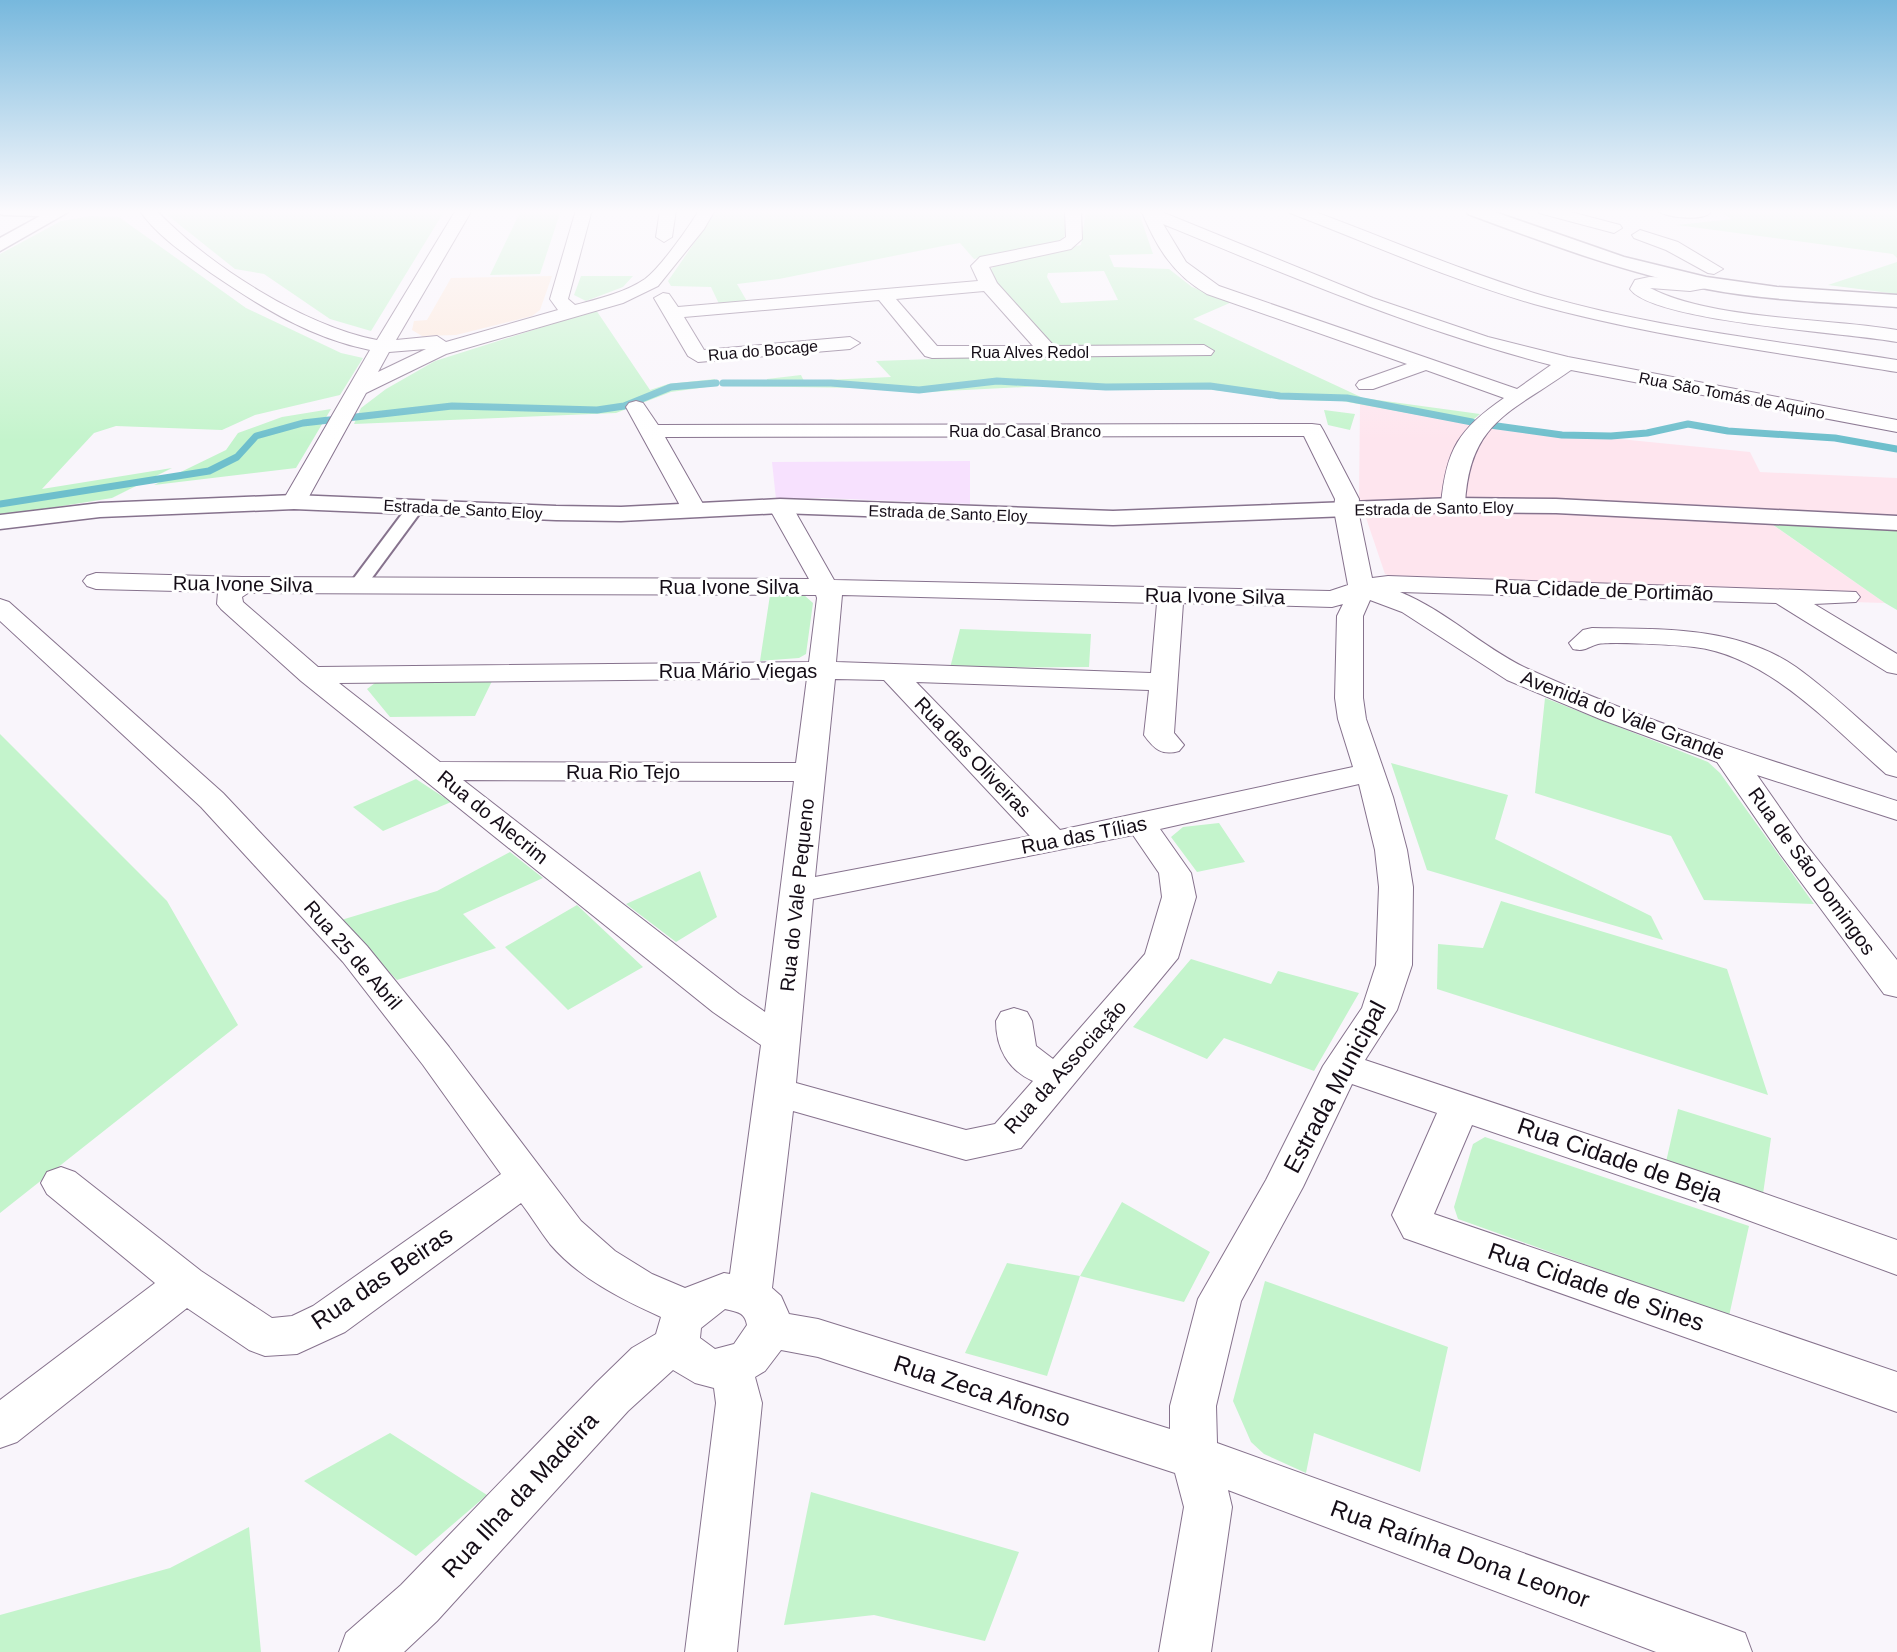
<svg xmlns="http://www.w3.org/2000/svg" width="1897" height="1652" viewBox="0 0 1897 1652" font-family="Helvetica,sans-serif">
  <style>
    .built { fill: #f7e1fe }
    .industrial { fill: #fee5ee }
    .education { fill: #fde8da }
    .green { fill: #c4f4cc; fill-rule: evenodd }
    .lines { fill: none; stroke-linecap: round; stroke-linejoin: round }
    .stream { stroke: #6ebfcc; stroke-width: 7 }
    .pedestrian-casing { stroke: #86728d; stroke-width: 4 }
    .minor-casing { stroke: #86728d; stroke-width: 2 }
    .tertiary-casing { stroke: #86728d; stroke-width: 3 }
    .secondary-casing { stroke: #86728d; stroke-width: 3 }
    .pedestrian { fill: #fff; fill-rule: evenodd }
    .minor { fill: #fff; fill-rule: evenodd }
    .tertiary { fill: #fff; fill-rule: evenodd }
    .secondary { fill: #fff; fill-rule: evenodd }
    .labels { text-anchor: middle; stroke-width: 6; stroke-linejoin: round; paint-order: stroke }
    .far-street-label { font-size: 16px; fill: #150d17; stroke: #fff }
    .street-label { font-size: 20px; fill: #150d17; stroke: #fff }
    .near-street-label { font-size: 24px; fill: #150d17; stroke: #fff }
  </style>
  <rect width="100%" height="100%" fill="#f9f5fb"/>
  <path class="built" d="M970,461v43l-147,-6 -47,1 -4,-37z"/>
  <path class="industrial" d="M1360,404l108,20 282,28 10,20 137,6v51l-127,-6 115,80 -452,-14 -48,-15 -26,-77z"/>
  <path class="education" d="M552,276l-12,34 -8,6 -76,19 -34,1 -10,-6 2,-9 13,-1 24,-42z"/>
  <path class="green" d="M161,210h284l-74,121 -41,-12 -66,-45 -29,-5z
    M521,210h40l-21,64 -50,1z
    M717,210h351l-4,30 -9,5 -81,14 -14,-16 -12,2 -169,34 -42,5 11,19 -28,3 -9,-19 -40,-1 -3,-5z
    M1086,210h52l15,44 -44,1 5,12 55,2 23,18 40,15 -39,17 170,79 117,16 -12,10 -126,-23 -43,-1 -93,-11 -105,1 -58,-4 -116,6 -68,-4 -134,-2v-4h42v-3l34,-4 3,6 87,-4 -15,-16 85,-3 104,1 -78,-87 14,-11 80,-16zM1104,271l14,29 -57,3 -14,-26 1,-4z
    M1716,210h181v48l-4,-4 -216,-29 55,-6z
    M91,216l28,1 127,91 95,45 22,5 -23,37 -85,20 -33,15 -106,-4 -22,7 -52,56 130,-21 -60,30 -112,18v-262l61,-33z
    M1897,262v32l-69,-9z
    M581,276h52l-10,11 -37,14 -12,-6z
    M596,310l54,80 18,-6 47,-5 -1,7 -43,6 -55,21 -262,11 7,-16 25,-19 49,-28z
    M331,409l-35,59 -142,17 72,-35 12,-17 44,-16z
    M1324,410l31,4 -5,16 -22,-5z
    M1769,522l128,7v81l-12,-7z
    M770,595h34l9,8 -7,51 -7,4 -39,3z
    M960,629l131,5 -2,33 -139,1z
    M493,679l-18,37 -85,1 -23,-28 8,-6z
    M1545,698l163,64 12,11 94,131 -110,-4 -33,-64 -136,-43z
    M0,734l167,167 71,124 -238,188z
    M1391,763l117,32 -13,44 156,77 12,24 -236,-70z
    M416,779l35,23 -68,29 -30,-24z
    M1219,823l26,39 -48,10 -26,-35 12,-10z
    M510,852l33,26 -80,36 33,34 -99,32 -59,-59 99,-30z
    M700,871l17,46 -41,25 -50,-38z
    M1501,901l226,68 41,126 -331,-106 1,-45 45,4z
    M577,905l66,62 -75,43 -63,-63z
    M1191,959l80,25 7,-13 81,22 -45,78 -90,-33 -17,21 -74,-32z
    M1678,1109l93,29 -8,56 -97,-32z
    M1485,1137l264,89 -20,90 -271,-97 -4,-12 19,-63z
    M1122,1202l88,50 -26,50 -104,-26 -33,100 -82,-23 42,-90 73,13z
    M1265,1281l183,66 -28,125 -106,-39 -8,40 -42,-19 -13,-12 -18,-41z
    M390,1433l97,62 -71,61 -112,-75z
    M811,1492l208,60 -34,89 -111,-26 -90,10z
    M249,1527l12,125h-261v-37l170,-47z"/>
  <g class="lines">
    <path class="stream" d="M723,383h108l88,7 78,-9 109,6 104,-1 70,10 67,2 125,24
      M1490,425l72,10 49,1 36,-3 41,-9 40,7 107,7 62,11
      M0,504l209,-33 28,-14 19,-21 47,-13 149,-17 145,4 27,-4 47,-19 45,-4"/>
    <defs>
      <path id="pedestrian" d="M417,501l8,5 -62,84h-12l-3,-4 63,-84z"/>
      <path id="minor" d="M139,210h17c52,55 146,115 221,130l79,-130h16l-76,130 41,-4 9,6 112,-32 -8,-11 26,-89h16l-24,89 7,6c23,-6 49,-12 70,-26 15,-11 45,-53 54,-69h16l-11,19 -46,57 -35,17 -177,51 -80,39 -60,109 -4,5h-16l-4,-5 88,-152c-60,-12 -109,-43 -159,-77 -26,-19 -53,-36 -72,-63zM426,349l-48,23 11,-20z
        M660,210h16l-4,27 -8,5 -8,-5z
        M1065,210h16l1,29 -11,10 -82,18 8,16 57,63 150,-1 10,6 -3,4 -279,3 -7,-2 -46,-56 -195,17 20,33 146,-13 10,6 -10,6 -152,13 -10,-6 -34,-58 9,-5 6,1 9,13 300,-26 -7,-15 9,-9 80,-16 6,-4zM984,291l49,55h-96l-41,-47z
        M1141,210h16l216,88 115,39 80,20 329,63v12l-326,-62c-61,43 -102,52 -106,135l-4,5h-16l-4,-5c5,-56 18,-76 63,-107l-78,-28 -53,19h-14l-3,-4 3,-4 48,-17 -200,-70c-35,-20 -51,-48 -66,-84zM1163,224c128,53 254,106 388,141l-34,24 -298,-103 -33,-24z
        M1288,210h22c78,29 154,62 234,86 115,33 235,45 353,64v12c-121,-20 -244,-35 -363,-68 -83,-24 -163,-60 -244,-91z
        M1537,210h26l57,15 2,3 -8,5 -75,-20z
        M1657,210h51l2,3c-8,8 -45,5 -53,-3z
        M1640,230l38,12 45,27 -9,5 -6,-1 -42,-23 -32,-12 -2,-3z
        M1649,277l63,2 3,4 -3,4 -22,4 -40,-3c62,32 176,30 247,42v12c-47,-9 -244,-20 -267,-53l5,-9z
        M636,401l7,2 15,22 654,-1 8,1 3,5 36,69 -1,11 14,68 16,-2 468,16 4,5 -4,5 -42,2 83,50v20l-10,-2 -111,-69 -376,-11c47,19 83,56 128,77 119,54 245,92 369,132v19l-140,-45 46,66 94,119v37l-13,-3 -103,-139 -64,-93 -117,-43 -93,-39 -105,-68 -32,-12 -7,16v82l3,21 27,78 14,53 6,37 -1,78 -15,45 -32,50 378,126 154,54v35l-182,-67 -243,-83 -38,89 463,158v40l-493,-174 -12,-23 45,-102 -85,-29 -49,103 -62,114 -25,105 1,37 509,183 19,7 7,19h-96l-428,-162 4,17 -21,145h-52l25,-145 -9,-34 -357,-116 -37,-7 -16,21 -10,6 7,26 -25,249h-52l31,-249 -2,-15 -19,-5 -22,-13 -45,41 -191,210 -33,31h-65l7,-19 55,-48 195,-202 36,-35 24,-14 5,-17c-40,-18 -82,-39 -111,-73 -10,-13 -19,-28 -29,-41l-176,129 -48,22 -32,2 -16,-6 -62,-42 -170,134 -17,6v-48l155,-117 -108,-89 -6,-11 6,-11 14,-5 14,5 126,99 71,47 20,-2 21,-10 188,-132 -78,-109 -80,-103 -142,-155 -201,-186v-22l9,3 214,191 144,153 82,101 132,174 34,30 37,23 33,14 39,-15 6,1 31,-229 -48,-33 -412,-331 -80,-72 -4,-5 1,-12 -122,-3 -9,-3 -4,-5 4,-5 9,-3 146,4 567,2 -41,-73 4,-5h16l4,5 42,74 496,11 18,-6 -14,-75 1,-11 -31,-63 -639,1 42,74 -4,5h-16l-4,-5 -57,-104 3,-4zM248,593l568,2 1,3 -8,64 -491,5 -75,-65 -1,-5zM842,595l315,8 -6,70 -315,-11zM1183,603l149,4 11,-3 -6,12 -2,82 3,21 15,48 -293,63 -144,-148 233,8 -5,45c10,14 18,21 35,16l5,-6 -10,-12zM807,678l-11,85 -356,-1 -101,-79zM835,679l49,1 146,156 -215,41zM463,780l331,1 -29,231 -26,-18zM1359,784l16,66 4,37 -3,78 -14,43 -39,58 -57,114 -68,119 -28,107v23l-352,-110 -29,-5 -8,-18 -9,-8 21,-177 173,49 55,-12 157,-190 18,-61 -5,-24 -31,-44zM1133,835l26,38 3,24 -17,57 -92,105 -17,-13 -4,-25 -5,-9 -13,-4 -13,4 -5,9c0,27 12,49 37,60l-38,43 -29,6 -170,-47 17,-184zM725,1309c12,3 20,3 22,16l-13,19 -19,5 -15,-11 1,-10z
        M1592,628c68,1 145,-2 204,39 35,25 68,57 101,86v24l-11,-3c-54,-47 -116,-118 -192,-127 -15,-2 -84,-6 -96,-3 -11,3 -13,8 -25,5l-4,-6 14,-13z"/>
      <path id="tertiary" d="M1466,210h23l135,47 82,20 71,10 120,8v12c-63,-5 -128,-6 -190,-18 -82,-16 -161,-46 -239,-75z"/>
      <path id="secondary" d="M0,210h69l1,1 -70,40v-13l40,-22 -36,-1 -4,-1z
        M294,495l262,11 65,1 159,-8 333,12 340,-13 103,1 341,17v14l-341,-17 -103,-1 -340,13 -333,-12 -159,8 -65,-1 -262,-11 -194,8 -100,12v-14l100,-12z"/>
    </defs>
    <use href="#pedestrian" class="pedestrian-casing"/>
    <use href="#minor" class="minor-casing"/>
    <use href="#tertiary" class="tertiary-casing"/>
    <use href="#secondary" class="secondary-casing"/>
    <use href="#pedestrian" class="pedestrian"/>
    <use href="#minor" class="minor"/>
    <use href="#tertiary" class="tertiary"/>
    <use href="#secondary" class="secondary"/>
  </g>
  <linearGradient id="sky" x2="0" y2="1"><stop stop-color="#77b8dd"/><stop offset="0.48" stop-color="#fcfafd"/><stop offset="1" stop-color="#fcfafd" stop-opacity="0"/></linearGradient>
  <rect width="1897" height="441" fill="url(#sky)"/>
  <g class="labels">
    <g class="far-street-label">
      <text transform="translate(763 350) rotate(-5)" y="6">Rua do Bocage</text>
      <text x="1030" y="358">Rua Alves Redol</text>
      <text transform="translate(1732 395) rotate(11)" y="6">Rua São Tomás de Aquino</text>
      <text x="1025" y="437">Rua do Casal Branco</text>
      <text transform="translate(1434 508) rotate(-1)" y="6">Estrada de Santo Eloy</text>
      <text transform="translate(463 509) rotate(3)" y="6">Estrada de Santo Eloy</text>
      <text transform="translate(948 513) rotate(2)" y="6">Estrada de Santo Eloy</text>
    </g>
    <g class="street-label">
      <text transform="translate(243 584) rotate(1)" y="7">Rua Ivone Silva</text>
      <text x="729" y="594">Rua Ivone Silva</text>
      <text transform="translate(1604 590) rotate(2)" y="7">Rua Cidade de Portimão</text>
      <text transform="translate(1215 596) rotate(1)" y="7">Rua Ivone Silva</text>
      <text x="738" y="678">Rua Mário Viegas</text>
      <text transform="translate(1623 715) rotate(21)" y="7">Avenida do Vale Grande</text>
      <text transform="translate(973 757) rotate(46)" y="7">Rua das Oliveiras</text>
      <text x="623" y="779">Rua Rio Tejo</text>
      <text transform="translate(493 817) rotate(39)" y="7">Rua do Alecrim</text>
      <text transform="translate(1084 835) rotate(-11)" y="7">Rua das Tílias</text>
      <text transform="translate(1812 871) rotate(54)" y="7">Rua de São Domingos</text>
      <text transform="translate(797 895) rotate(-84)" y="7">Rua do Vale Pequeno</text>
      <text transform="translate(353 955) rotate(49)" y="7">Rua 25 de Abril</text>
      <text transform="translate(1065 1067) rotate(-48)" y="7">Rua da Associação</text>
    </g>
    <g class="near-street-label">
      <text transform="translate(1335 1087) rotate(-62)" y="8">Estrada Municipal</text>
      <text transform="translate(1620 1160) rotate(19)" y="8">Rua Cidade de Beja</text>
      <text transform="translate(382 1278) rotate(-34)" y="8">Rua das Beiras</text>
      <text transform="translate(1596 1287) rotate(19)" y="8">Rua Cidade de Sines</text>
      <text transform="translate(982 1391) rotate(18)" y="8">Rua Zeca Afonso</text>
      <text transform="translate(520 1495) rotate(-47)" y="8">Rua Ilha da Madeira</text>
      <text transform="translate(1460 1554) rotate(20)" y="8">Rua Raínha Dona Leonor</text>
    </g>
  </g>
</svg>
